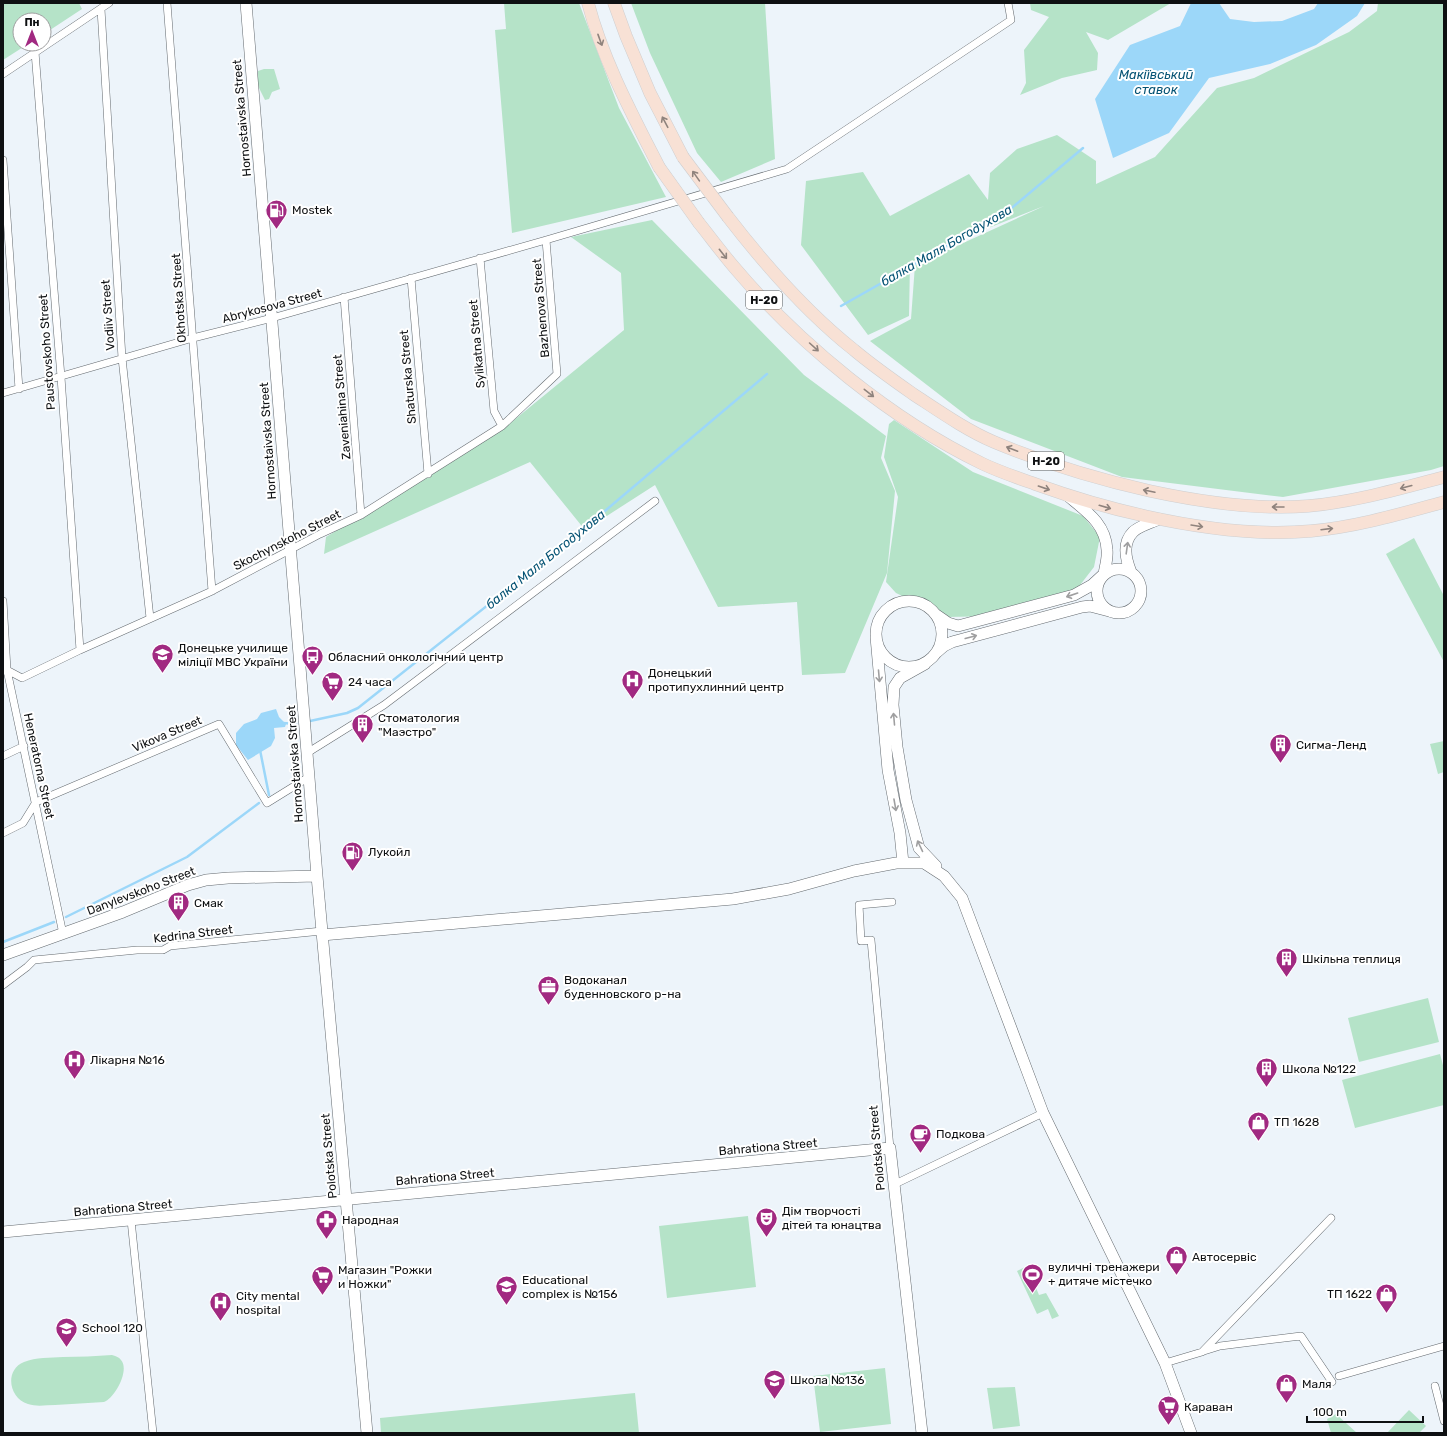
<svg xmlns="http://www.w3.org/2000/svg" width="1447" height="1436" viewBox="0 0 1447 1436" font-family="Rubik,sans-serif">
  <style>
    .green { fill: #b5e3c8 }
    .water { fill: #9cd7f9 }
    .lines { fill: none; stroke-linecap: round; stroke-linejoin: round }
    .stream { stroke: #9cd7f9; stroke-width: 2.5 }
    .street-casing { stroke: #646a6f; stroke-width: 8 }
    .secondary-casing { stroke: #646a6f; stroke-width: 12 }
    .primary-casing { stroke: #cfcfd0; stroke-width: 13 }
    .street { stroke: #fff; stroke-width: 7 }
    .secondary { stroke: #fff; stroke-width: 11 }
    .primary { stroke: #f8e1d5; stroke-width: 12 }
    .primary-bridge-casing { stroke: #cfcfd0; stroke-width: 13; stroke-linecap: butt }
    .primary-bridge { stroke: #f8e1d5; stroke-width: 12 }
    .oneway { stroke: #8f837d }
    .oneway2 { stroke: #9f9fa0 }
    .labels { text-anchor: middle; stroke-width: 4; stroke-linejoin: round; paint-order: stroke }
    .shield { fill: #fff; stroke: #565859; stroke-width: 1 }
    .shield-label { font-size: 11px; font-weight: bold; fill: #0e1012 }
    .street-label { font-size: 12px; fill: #0e1012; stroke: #fff }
    .poi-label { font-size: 12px; fill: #0e1012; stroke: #fff; text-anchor: start }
    .water-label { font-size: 13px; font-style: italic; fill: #055374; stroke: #fff }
  </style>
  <rect width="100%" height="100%" fill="#edf4fa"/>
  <path class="green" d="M3,3h76l3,6 -38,25v-14h-24v24h8l-25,16z
    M504,3h75l40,105 47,89 -154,36 -17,-203 11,-1z
    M631,3h134l10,156 -54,23 -24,-29 -47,-100z
    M1030,3h141l-63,37 -22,-8 12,21 -1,17 -35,8 -42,17 6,-12 -2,-33 25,-33 -18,-7z
    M1378,3h66v463l-13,4 -148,27 -161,-20 -151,-58 -101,-78 41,-22 4,-54 129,-59 -58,23v-7l-76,41 -1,53 -41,19 -67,-90 5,-64 57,-9 27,44 79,-42 19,26 2,-27 27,-24 40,-14 39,26v23l59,-27 62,-69 37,-10 95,-46 28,-21z
    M264,69h10l6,20 -8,3 -3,7 -4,1 -8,-16 1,-13z
    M652,220l152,155 82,61 -5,22 14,33 -8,82 -42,100 -43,2 -5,-73 -79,5 -63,-122 -70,45 -55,-68 -206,92 2,-17 176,-107 122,-100 -3,-57 -50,-36z
    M894,420l79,52 110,44 17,21 -6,30 -17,22 -80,27 -51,1 -50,-24 -10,-11 12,-85 -14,-40 5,-33z
    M1414,538l30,58v66l-58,-108z
    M1444,741v31l-6,2 -8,-30z
    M1428,998l11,44 -80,20 -11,-44z
    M1440,1054l4,15v36l-89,23 -13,-48z
    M748,1216l8,71 -89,11 -8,-72z
    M1027,1266l12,29 7,-2 13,23 -7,3 -4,-10 -11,5 -20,-43z
    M112,1355c3,1 7,2 9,5 9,10 -6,38 -17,42 -16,1 -32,2 -49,3 -9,0 -18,2 -27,-1 -19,-5 -24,-34 -4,-42 12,-5 26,-4 39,-5 16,0 33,-1 49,-2z
    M885,1368l6,56 -71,8 -7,-56z
    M1015,1387l5,39 -27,3 -6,-41z
    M635,1393l4,40h-258l-1,-15z
    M1409,1410l17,16 -7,7h-32z
    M1336,1414l21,19h-26l-4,-14z"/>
  <path class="water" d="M1191,3h28l11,16 24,3 28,-1 32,-12 4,-6h47l-8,13 -41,29 -46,19 -61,14 -40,55 -56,25 -18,-59 35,-54 50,-19z
    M276,709l3,8 7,7 -1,3 -11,1 1,10 -4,8 -23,14 -12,-15v-12l8,-9 13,-5 4,-6z"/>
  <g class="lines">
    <path class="stream" d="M841,306l166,-94 76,-64
      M310,721l37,-8 11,-5 222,-176 187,-158
      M283,723l13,1
      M260,750l9,45
      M66,917l121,-60 72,-54
      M3,942l51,-20"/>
    <defs>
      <path id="street" d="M167,3l45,588
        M101,9l21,349 28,260
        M35,52l26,325 19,273
        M3,74l106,-71
        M3,160l16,229
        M480,258l14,153 8,15
        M411,278l17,196
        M344,297l17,218
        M3,393l190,-55 79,-20 274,-78 241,-71 224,-149 -3,-17
        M3,601l4,69 56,264
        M3,671l4,-1 15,8 58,-28 132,-59 108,-57 41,-19 141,-89 55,-52 -11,-134
        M307,753l77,-48 271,-204
        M3,756l21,-10
        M3,833l20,-10 13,-21 183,-78 48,79 42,-26
        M3,985l24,-18 7,-7 103,-10h26l7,-4 152,-15
        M890,1148l-19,-208 -10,1 -2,-36 33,-3
        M893,1185l150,-72
        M131,1220l22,213
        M1204,1351l16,-5 81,-10 31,46
        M1165,1363l37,-11 129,-134
        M1339,1376l105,-30
        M1435,1386l9,35"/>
      <path id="secondary" d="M246,3l71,873 50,557
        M1097 591a22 22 0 1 1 44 0a22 22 0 1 1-44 0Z
        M1131,572c-5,-12 -9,-29 2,-40 6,-6 18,-9 26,-13
        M876 634a33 33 0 1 1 66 0a33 33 0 1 1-66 0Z
        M935,614l13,9 10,3 116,-31 18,-10 12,-11c1,-7 4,-16 3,-24 -1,-26 -21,-39 -39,-54
        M876,637l12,133 12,63 3,30
        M937,652l7,-6 8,-4 130,-35 8,-1 23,6
        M925,664l-25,14 -6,9 -1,18 4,42 9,53 13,48 17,18
        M322,935l411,-36 56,-10 65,-18 42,-8h28l20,13 18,22 81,215 122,250 26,70
        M3,955l120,-43 65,-27 18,-5 22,-2 89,-2
        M3,1232l887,-84 32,285"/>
      <path id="primary" d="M588,3c15,57 44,111 71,164
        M614,3l12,33 24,57 33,64
        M728,217c37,48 78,95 126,133 19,16 39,30 59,44 26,17 53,36 81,48 50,21 103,37 156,49 51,11 106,19 158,15 46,-4 91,-17 136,-29
        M699,223c12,15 23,30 35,44 65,77 158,153 249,197 17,8 35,14 52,20 36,13 73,24 110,32 54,12 111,20 166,15 45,-4 89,-17 133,-29"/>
    </defs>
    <use href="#street" class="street-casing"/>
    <use href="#secondary" class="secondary-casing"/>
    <use href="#primary" class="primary-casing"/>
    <use href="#street" class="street"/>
    <use href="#secondary" class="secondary"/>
    <use href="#primary" class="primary"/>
    <defs>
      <path id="primary-bridge" d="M683,157l45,60
        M659,167l40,56"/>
    </defs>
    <use href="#primary-bridge" class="primary-bridge-casing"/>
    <use href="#primary-bridge" class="primary-bridge"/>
  </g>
  <defs><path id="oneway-shaft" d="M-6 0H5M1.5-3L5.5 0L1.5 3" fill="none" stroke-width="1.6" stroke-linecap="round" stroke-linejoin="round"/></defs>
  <g class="oneway">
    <use href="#oneway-shaft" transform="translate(600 40) rotate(70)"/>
    <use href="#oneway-shaft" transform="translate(665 122) rotate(-118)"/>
    <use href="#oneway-shaft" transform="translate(696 176) rotate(-125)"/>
    <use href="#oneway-shaft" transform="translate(723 254) rotate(52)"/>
    <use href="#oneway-shaft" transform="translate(814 347) rotate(42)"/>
    <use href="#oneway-shaft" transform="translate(869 393) rotate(38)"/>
    <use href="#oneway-shaft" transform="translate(1012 449) rotate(-159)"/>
    <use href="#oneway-shaft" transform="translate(1406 487) rotate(165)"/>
    <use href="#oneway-shaft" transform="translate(1044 488) rotate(19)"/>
    <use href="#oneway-shaft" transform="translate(1149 491) rotate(-168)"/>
    <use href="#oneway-shaft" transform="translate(1105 507) rotate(16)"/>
    <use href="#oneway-shaft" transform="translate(1278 507) rotate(180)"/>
    <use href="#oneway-shaft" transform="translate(1197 526) rotate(9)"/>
    <use href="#oneway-shaft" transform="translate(1327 529) rotate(-7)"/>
  </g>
  <g class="oneway2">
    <use href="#oneway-shaft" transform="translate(1127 548) rotate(-82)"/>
    <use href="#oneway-shaft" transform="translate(1072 595) rotate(161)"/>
    <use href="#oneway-shaft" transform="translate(971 637) rotate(-15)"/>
    <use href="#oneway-shaft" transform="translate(879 676) rotate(85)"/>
    <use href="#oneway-shaft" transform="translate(894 719) rotate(-95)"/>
    <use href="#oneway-shaft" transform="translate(895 805) rotate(80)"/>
    <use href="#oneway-shaft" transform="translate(920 846) rotate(-115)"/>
  </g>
  <defs>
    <symbol id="fuel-pin" viewBox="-11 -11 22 30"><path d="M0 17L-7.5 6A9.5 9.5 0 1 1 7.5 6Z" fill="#a12981" stroke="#fff"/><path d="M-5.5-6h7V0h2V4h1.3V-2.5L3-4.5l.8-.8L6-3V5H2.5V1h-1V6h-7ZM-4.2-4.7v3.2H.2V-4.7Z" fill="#fff"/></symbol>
    <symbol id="university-pin" viewBox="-11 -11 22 30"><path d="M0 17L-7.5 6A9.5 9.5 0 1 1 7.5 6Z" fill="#a12981" stroke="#fff"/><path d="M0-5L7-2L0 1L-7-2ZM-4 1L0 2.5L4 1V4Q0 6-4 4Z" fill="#fff"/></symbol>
    <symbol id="bus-pin" viewBox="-11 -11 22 30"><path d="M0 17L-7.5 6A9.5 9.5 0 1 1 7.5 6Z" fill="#a12981" stroke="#fff"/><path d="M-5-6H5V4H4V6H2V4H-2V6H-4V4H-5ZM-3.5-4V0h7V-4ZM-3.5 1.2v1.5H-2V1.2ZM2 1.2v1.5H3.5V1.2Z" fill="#fff"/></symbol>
    <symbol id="hospital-pin" viewBox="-11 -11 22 30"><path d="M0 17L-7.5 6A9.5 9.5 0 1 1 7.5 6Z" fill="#a12981" stroke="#fff"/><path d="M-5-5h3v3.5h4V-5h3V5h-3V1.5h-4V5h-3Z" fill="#fff"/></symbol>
    <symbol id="supermarket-pin" viewBox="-11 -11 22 30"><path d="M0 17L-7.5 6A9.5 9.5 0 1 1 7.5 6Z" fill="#a12981" stroke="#fff"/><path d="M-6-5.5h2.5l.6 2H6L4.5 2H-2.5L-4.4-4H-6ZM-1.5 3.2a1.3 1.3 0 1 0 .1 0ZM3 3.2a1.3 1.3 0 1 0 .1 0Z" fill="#fff"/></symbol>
    <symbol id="building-pin" viewBox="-11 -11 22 30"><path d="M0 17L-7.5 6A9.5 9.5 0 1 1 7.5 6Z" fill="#a12981" stroke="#fff"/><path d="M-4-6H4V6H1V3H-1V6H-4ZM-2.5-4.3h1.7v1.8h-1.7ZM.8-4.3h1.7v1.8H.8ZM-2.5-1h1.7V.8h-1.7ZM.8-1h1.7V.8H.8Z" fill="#fff"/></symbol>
    <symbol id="office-pin" viewBox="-11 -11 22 30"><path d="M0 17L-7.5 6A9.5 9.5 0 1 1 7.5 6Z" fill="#a12981" stroke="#fff"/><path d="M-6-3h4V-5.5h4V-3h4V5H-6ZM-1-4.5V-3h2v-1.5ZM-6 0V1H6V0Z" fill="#fff"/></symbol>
    <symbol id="shop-pin" viewBox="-11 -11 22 30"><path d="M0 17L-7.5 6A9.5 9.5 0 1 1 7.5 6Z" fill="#a12981" stroke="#fff"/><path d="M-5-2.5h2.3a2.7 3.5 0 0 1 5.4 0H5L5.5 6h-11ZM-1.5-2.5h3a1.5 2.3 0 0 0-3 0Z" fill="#fff"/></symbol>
    <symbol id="cafe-pin" viewBox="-11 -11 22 30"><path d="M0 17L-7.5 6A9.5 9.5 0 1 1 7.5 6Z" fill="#a12981" stroke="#fff"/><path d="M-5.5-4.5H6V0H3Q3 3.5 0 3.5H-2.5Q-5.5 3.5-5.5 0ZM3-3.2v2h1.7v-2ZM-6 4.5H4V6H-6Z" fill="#fff"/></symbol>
    <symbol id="theatre-pin" viewBox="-11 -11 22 30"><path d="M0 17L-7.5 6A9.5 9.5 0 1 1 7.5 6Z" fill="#a12981" stroke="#fff"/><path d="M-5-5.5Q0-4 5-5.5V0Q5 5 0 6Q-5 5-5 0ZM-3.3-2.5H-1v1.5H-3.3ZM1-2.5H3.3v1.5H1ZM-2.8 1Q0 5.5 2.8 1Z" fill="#fff"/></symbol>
    <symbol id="pharmacy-pin" viewBox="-11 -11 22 30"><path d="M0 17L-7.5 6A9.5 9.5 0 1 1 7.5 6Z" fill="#a12981" stroke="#fff"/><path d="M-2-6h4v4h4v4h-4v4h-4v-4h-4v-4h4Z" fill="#fff"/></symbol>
    <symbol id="stadium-pin" viewBox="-11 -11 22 30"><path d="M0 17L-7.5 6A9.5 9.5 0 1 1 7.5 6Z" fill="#a12981" stroke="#fff"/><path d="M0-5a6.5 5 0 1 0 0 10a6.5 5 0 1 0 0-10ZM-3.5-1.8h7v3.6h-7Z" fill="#fff"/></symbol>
    <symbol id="school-pin" viewBox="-11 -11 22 30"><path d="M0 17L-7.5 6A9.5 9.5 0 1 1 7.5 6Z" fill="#a12981" stroke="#fff"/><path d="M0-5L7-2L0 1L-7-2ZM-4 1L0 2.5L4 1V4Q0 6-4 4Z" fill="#fff"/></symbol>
  </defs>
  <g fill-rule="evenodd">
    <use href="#fuel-pin" x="264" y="198" width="25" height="34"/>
    <use href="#university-pin" x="150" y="642" width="25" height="34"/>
    <use href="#bus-pin" x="300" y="644" width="25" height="34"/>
    <use href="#hospital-pin" x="620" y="668" width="25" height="34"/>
    <use href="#supermarket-pin" x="320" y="670" width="25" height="34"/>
    <use href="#building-pin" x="350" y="712" width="25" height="34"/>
    <use href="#building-pin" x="1268" y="732" width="25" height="34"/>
    <use href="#fuel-pin" x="340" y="840" width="25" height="34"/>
    <use href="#building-pin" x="166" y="890" width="25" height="34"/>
    <use href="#building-pin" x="1274" y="946" width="25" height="34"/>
    <use href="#office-pin" x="536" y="974" width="25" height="34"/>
    <use href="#hospital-pin" x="62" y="1048" width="25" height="34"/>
    <use href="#building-pin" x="1254" y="1056" width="25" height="34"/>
    <use href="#shop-pin" x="1246" y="1110" width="25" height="34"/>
    <use href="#cafe-pin" x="908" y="1122" width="25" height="34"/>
    <use href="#theatre-pin" x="754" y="1206" width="25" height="34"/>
    <use href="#pharmacy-pin" x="314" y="1208" width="25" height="34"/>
    <use href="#shop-pin" x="1164" y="1244" width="25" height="34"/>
    <use href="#stadium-pin" x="1020" y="1262" width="25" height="34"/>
    <use href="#supermarket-pin" x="310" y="1264" width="25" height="34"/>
    <use href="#school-pin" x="494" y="1274" width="25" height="34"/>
    <use href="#shop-pin" x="1374" y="1282" width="25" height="34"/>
    <use href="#hospital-pin" x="208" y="1290" width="25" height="34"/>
    <use href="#school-pin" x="54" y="1316" width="25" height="34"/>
    <use href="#school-pin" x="762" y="1368" width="25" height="34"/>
    <use href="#shop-pin" x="1274" y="1372" width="25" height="34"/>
    <use href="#supermarket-pin" x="1156" y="1394" width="25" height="34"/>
  </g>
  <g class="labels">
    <g class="shield">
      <rect x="746" y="291" width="36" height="18" rx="3"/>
      <rect x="1028" y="452" width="36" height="18" rx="3"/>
    </g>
    <g class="shield-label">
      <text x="764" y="304">Н-20</text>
      <text x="1046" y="465">Н-20</text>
    </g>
    <g class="street-label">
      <text transform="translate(242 118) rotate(-95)" y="4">Hornostaivska Street</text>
      <text transform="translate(179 298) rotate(-94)" y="4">Okhotska Street</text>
      <text transform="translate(272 306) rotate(-15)" y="4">Abrykosova Street</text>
      <text transform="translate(541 308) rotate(-95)" y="4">Bazhenova Street</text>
      <text transform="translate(108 315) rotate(-94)" y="4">Vodiiv Street</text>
      <text transform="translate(477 344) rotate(-95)" y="4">Sylikatna Street</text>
      <text transform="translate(47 352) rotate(-94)" y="4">Paustovskoho Street</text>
      <text transform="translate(408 377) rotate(-95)" y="4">Shaturska Street</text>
      <text transform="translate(342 407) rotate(-95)" y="4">Zaveniahina Street</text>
      <text transform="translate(268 441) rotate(-94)" y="4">Hornostaivska Street</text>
      <text transform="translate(287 540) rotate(-27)" y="4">Skochynskoho Street</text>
      <text transform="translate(167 734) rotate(-23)" y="4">Vikova Street</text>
      <text transform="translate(295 764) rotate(-94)" y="4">Hornostaivska Street</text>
      <text transform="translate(39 766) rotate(78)" y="4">Heneratorna Street</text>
      <text transform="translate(141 891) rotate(-21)" y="4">Danylevskoho Street</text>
      <text transform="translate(193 934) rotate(-7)" y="4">Kedrina Street</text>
      <text transform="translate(768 1147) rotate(-5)" y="4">Bahrationa Street</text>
      <text transform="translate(877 1148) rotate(-95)" y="4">Polotska Street</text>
      <text transform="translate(329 1156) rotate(-95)" y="4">Polotska Street</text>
      <text transform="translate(445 1177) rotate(-5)" y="4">Bahrationa Street</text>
      <text transform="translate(123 1208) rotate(-5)" y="4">Bahrationa Street</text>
    </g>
    <g class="poi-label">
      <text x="292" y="214">Mostek</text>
      <text x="178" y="652">Донецьке училище<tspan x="178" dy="14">міліції МВС України</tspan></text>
      <text x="328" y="661">Обласний онкологічний центр</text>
      <text x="648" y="677">Донецький<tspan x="648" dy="14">протипухлинний центр</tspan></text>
      <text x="348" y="686">24 часа</text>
      <text x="378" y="722">Стоматология<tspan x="378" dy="14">"Маэстро"</tspan></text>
      <text x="1296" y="749">Сигма-Ленд</text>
      <text x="368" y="856">Лукойл</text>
      <text x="194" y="907">Смак</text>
      <text x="1302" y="963">Шкільна теплиця</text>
      <text x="564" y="984">Водоканал<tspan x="564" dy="14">буденновского р-на</tspan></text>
      <text x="90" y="1064">Лікарня №16</text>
      <text x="1282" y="1073">Школа №122</text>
      <text x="1274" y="1126">ТП 1628</text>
      <text x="936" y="1138">Подкова</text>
      <text x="782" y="1215">Дім творчості<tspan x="782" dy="14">дітей та юнацтва</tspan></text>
      <text x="342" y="1224">Народная</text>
      <text x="1192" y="1261">Автосервіс</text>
      <text x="1048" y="1271">вуличні тренажери<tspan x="1048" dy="14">+ дитяче містечко</tspan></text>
      <text x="338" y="1274">Магазин "Рожки<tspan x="338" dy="14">и Ножки"</tspan></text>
      <text x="522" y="1284">Educational<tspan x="522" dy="14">complex is №156</tspan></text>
      <text x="1372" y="1298" text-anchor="end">ТП 1622</text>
      <text x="236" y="1300">City mental<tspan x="236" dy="14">hospital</tspan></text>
      <text x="82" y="1332">School 120</text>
      <text x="790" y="1384">Школа №136</text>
      <text x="1302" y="1388">Маля</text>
      <text x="1184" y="1411">Караван</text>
    </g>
    <g class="water-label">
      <text x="1156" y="79">Макіївський<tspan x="1156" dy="15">ставок</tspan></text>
      <text transform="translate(946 245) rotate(-30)" y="5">балка Маля Богодухова</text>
      <text transform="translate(545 559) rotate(-39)" y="5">балка Маля Богодухова</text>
    </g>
  </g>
  <rect width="1447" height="1436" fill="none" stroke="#0e1012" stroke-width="8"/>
  <g transform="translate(32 32)"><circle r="19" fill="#ffffff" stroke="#9f9fa0"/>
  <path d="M0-3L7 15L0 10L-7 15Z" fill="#a12981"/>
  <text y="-6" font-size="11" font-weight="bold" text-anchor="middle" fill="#0e1012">Пн</text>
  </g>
  <path d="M1307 1416v6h116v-6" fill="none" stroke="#0e1012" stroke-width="2"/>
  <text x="1313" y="1416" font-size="12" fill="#0e1012" stroke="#ffffff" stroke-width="3" paint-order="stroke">100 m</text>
</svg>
